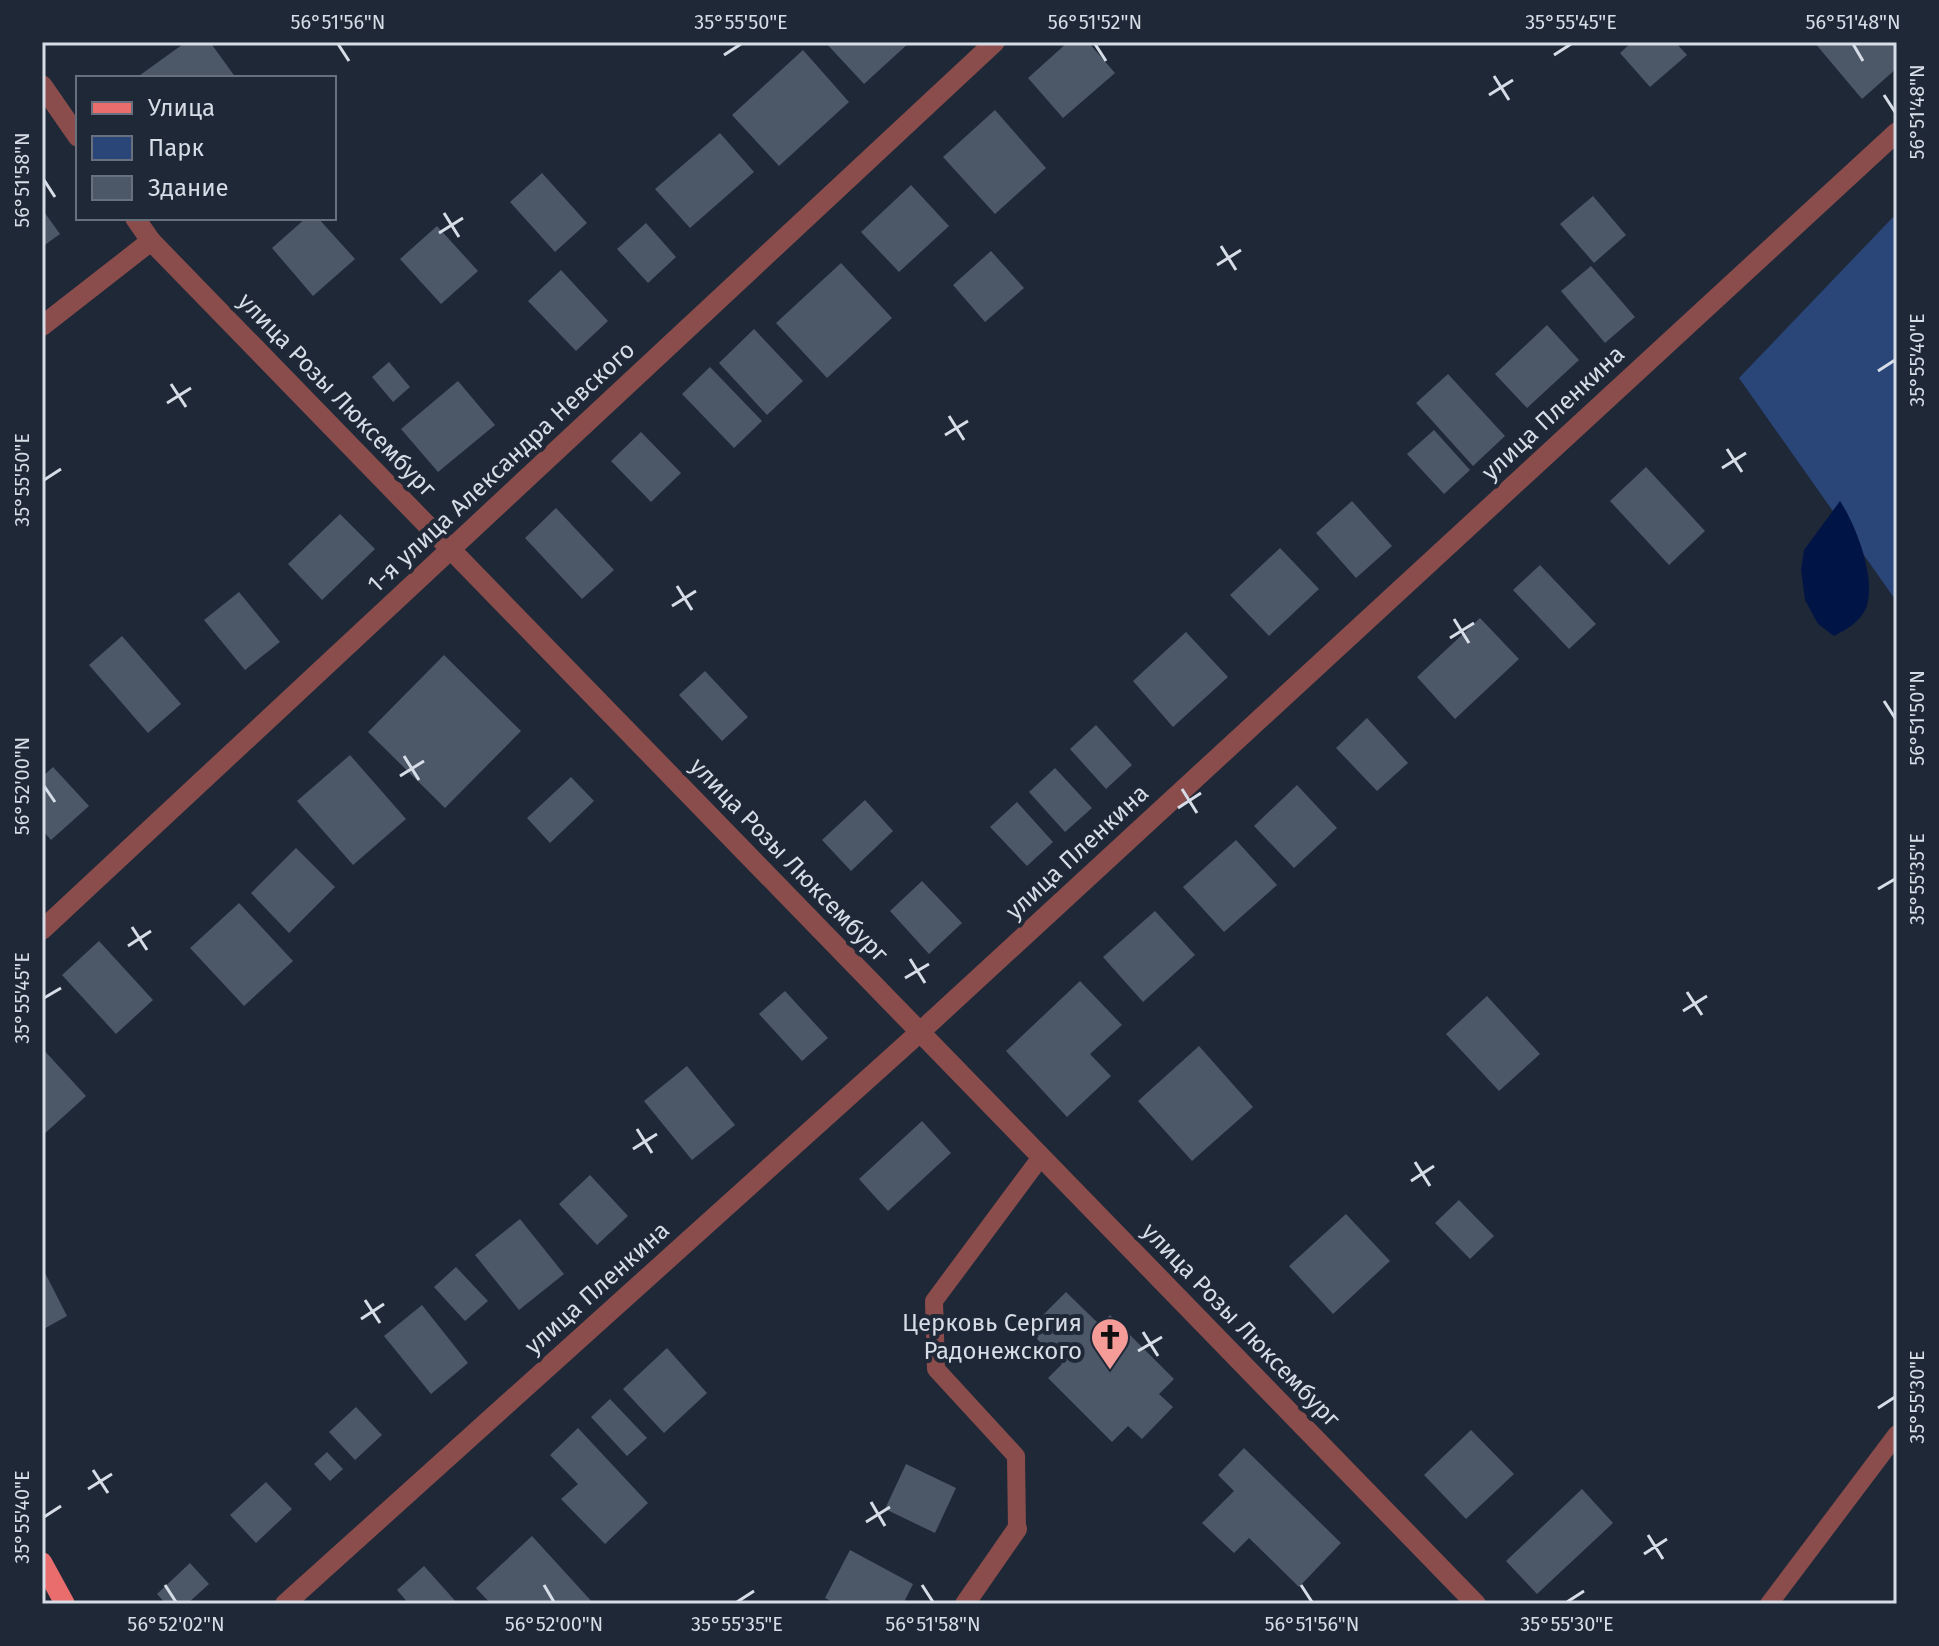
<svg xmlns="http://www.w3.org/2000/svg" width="1939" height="1646" viewBox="0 0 1939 1646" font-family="'Fira Sans',sans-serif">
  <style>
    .green { fill: #2a4678 }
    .water { fill: #001445 }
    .building { fill: #4c5768 }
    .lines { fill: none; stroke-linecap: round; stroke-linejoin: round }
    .service { stroke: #8a4d4c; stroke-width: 18 }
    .minor { stroke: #8a4d4c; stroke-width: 20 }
    .tertiary { stroke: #8a4d4c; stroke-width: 20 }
    .primary { stroke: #ea6d6e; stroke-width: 20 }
    .ticks { fill: none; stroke: #d7dde7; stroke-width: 3 }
    .labels { text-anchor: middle; stroke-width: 8; stroke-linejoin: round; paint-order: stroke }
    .street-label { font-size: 24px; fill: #d7dde7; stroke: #1f2837 }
    .poi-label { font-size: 24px; fill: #d7dde7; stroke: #1f2837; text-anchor: end }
    .neatline { fill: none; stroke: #d7dde7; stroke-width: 3 }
    .ticks-label { font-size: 20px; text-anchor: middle; fill: #d7dde7 }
  </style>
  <rect width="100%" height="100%" fill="#1f2837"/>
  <path class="green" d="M1897,213v389l-158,-224z"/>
  <path class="water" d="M1840,501c16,24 37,79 26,107 -6,14 -19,21 -32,28l-16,-12 -13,-24 -4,-30 3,-20z"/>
  <path class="building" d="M186,42h24l26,36h-100z
    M825,42h85l-46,42z
    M1068,42h20l27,31 -52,45 -35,-40z
    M1632,42h43l12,13 -37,32 -30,-34z
    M1814,42h83v26l-35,31z
    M803,50l46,52 -70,64 -47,-51z
    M995,110l51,58 -51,46 -52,-57z
    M720,133l34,39 -64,56 -35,-39z
    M542,173l45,50 -32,29 -45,-50z
    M911,185l38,41 -50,46 -38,-40z
    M1593,196l33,39 -32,28 -34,-39z
    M42,209l18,25 -18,13z
    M306,218h12l37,41 -42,37 -41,-48z
    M646,223l30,34 -28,26 -31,-34z
    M437,226l41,45 -37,33 -41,-45z
    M991,251l33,37 -39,34 -32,-37z
    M841,263l51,55 -65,60 -51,-55z
    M1591,266l44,51 -30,26 -44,-52z
    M561,270l47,51 -32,30 -48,-50z
    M1547,325l32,35 -52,48 -32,-34z
    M754,329l49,52 -36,34 -48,-52z
    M389,362l21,25 -17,15 -21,-25z
    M710,367l52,54 -28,27 -52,-54z
    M1448,374l57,62 -32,30 -57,-63z
    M458,381l37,44 -57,47 -37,-43z
    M1434,430l36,40 -26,24 -37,-40z
    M641,432l40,41 -30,29 -40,-41z
    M1646,467l59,64 -36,34 -59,-64z
    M1352,501l40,45 -36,32 -40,-45z
    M556,508l58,62 -32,29 -57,-61z
    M340,514l35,35 -53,51 -34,-36z
    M1280,548l39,41 -50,47 -39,-41z
    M1540,565l56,59 -27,25 -56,-59z
    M239,592l41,50 -35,28 -41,-50z
    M1480,618l39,41 -64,60 -38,-42z
    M1186,632l42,45 -55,50 -40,-46z
    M122,636l59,68 -33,29 -59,-68z
    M444,655l77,76 -76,77 -77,-76z
    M705,671l43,46 -26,24 -43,-46z
    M1367,718l41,45 -31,28 -41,-43z
    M1096,725l36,40 -26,24 -36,-40z
    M350,755l56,64 -53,46 -56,-64z
    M53,767l36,39 -38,34 -9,-10v-53z
    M1055,768l37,40 -27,24 -36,-40z
    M571,777l23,24 -44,42 -23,-25z
    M1297,785l40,43 -43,40 -40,-42z
    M865,800l28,31 -42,40 -29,-31z
    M1017,802l36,40 -26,24 -37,-39z
    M1236,840l41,45 -53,47 -41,-45z
    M296,848l39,39 -46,46 -38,-40z
    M922,881l40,42 -33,31 -39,-43z
    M239,903l54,58 -49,45 -54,-58z
    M1155,911l40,44 -52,47 -40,-45z
    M99,941l54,59 -37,34 -54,-59z
    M1080,981l42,44 -32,29 21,22 -44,41 -61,-66z
    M785,991l43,47 -26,23 -43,-47z
    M1487,996l53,58 -41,37 -53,-57z
    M1199,1046l54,61 -61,54 -54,-60z
    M42,1048l44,48 -44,40z
    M687,1066l48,59 -43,35 -48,-59z
    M922,1121l29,32 -63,58 -29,-32z
    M590,1175l38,41 -31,29 -38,-41z
    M1459,1200l35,36 -24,23 -35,-36z
    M1346,1214l44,47 -57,53 -44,-48z
    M520,1219l44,55 -45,36 -44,-55z
    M42,1267l25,49 -25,14z
    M456,1267l32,34 -23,20 -31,-34z
    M1066,1292l34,33 10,-10 64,64 -15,15 14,13 -31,32 -14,-13 -16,16 -64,-64 14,-14 -34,-34z
    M422,1305l46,58 -37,31 -47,-58z
    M667,1348l40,45 -43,40 -41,-44z
    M610,1399l37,39 -20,18 -36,-39z
    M356,1407l26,28 -27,25 -26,-28z
    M578,1428l70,75 -43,41 -44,-45 17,-15 -28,-29z
    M1471,1430l43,44 -48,45 -42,-44z
    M1244,1448l97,95 -42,44 -50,-49 -15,15 -32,-30 32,-32 -16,-16z
    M327,1452l16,17 -13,12 -16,-17z
    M906,1464l50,24 -21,45 -50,-24z
    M266,1482l26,27 -36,34 -26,-28z
    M1582,1489l31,34 -76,71 -31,-33z
    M532,1536l62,68h-103l-15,-16z
    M850,1550l63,34 -10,20h-67l-11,-6z
    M190,1563l19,21 -22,20h-21l-9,-10z
    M424,1566l34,38h-49l-12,-14z"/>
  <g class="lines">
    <path class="service" d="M1017,1529l-1,-73 -80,-87 -2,-68 107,-144
      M1769,1604l128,-170"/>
    <path class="minor" d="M42,326l109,-85
      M42,930l953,-888
      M285,1604l635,-572 977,-900
      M965,1604l52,-75"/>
    <path class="tertiary" d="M42,85l36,52
      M135,218l16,23 1325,1363"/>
    <path class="primary" d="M42,1562l23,42"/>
  </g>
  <path class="ticks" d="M338,44l11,17M1095,44l11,17M1853,44l10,17M724,55l17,-11M1554,55l17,-11M1494,76l15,24M1489,95l24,-15M1884,95l11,17M44,180l11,17M444,213l15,24M439,233l24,-15M1221,246l15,24M1217,265l24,-15M1878,371l17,-11M171,384l15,23M167,403l24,-15M949,416l15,24M945,435l23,-14M1727,449l15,23M1722,468l24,-15M44,480l17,-11M677,586l15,24M672,606l24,-15M1454,619l15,24M1450,638l24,-15M1884,701l11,17M404,756l15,24M400,776l24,-15M44,786l11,16M1182,789l15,24M1178,808l23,-15M1878,889l17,-10M132,927l15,23M128,946l23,-15M910,959l15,24M905,978l24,-14M1687,992l15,23M44,998l17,-10M1683,1011l24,-15M637,1129l15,24M633,1149l24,-15M1415,1162l15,24M1411,1181l23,-15M365,1300l15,23M361,1319l23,-15M1143,1332l15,24M1138,1351l24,-14M1878,1408l17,-11M93,1470l15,23M88,1489l24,-15M871,1502l14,24M44,1517l17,-11M866,1522l24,-15M1648,1535l15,24M1644,1554l23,-15M165,1585l11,17M544,1585l10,17M922,1585l11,17M1301,1585l11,17M737,1602l17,-11M1567,1602l17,-11"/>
  <defs>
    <symbol id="church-pin" viewBox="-11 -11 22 30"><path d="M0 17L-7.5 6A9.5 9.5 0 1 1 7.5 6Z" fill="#f59b98" stroke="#1f2837"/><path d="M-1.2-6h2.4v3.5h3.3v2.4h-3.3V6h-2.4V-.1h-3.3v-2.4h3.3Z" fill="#111"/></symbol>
  </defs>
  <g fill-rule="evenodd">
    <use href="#church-pin" x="1088" y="1315" width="44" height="60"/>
  </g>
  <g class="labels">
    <g class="street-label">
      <text transform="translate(337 395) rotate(46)" y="8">улица Розы Люксембург</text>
      <text transform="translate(1553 413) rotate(-43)" y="8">улица Пленкина</text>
      <text transform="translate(501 467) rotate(-43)" y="8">1-я улица Александра Невского</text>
      <text transform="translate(1077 852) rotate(-43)" y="8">улица Пленкина</text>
      <text transform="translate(789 860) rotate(46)" y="8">улица Розы Люксембург</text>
      <text transform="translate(597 1288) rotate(-42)" y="8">улица Пленкина</text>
      <text transform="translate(1241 1325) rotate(46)" y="8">улица Розы Люксембург</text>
    </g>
    <g class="poi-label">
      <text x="1082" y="1331">Церковь Сергия<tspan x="1082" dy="28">Радонежского</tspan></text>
    </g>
  </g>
  <rect width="1939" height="1646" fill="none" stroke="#1f2837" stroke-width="88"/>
  <rect x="76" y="76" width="260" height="144" fill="#1f2837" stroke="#69707d" stroke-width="2"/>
  <rect x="92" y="102" width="40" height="12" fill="#ea6d6e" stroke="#69707d" stroke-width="2"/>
  <text x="148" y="116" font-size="24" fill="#d7dde7">Улица</text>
  <rect x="92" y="136" width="40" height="24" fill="#2a4678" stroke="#69707d" stroke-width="2"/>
  <text x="148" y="156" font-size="24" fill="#d7dde7">Парк</text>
  <rect x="92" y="176" width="40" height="24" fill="#4c5768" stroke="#69707d" stroke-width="2"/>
  <text x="148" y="196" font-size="24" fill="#d7dde7">Здание</text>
  <rect x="44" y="44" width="1851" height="1558" class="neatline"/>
  <g class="ticks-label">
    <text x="338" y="29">56°51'56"N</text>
    <text x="741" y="29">35°55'50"E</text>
    <text x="1095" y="29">56°51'52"N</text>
    <text x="1571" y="29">35°55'45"E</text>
    <text x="1853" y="29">56°51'48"N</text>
    <text transform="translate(1917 112) rotate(-90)" y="7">56°51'48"N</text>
    <text transform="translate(22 180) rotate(-90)" y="7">56°51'58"N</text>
    <text transform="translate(1917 360) rotate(-90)" y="7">35°55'40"E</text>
    <text transform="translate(22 480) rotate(-90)" y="7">35°55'50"E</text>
    <text transform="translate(1917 718) rotate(-90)" y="7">56°51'50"N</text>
    <text transform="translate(22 786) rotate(-90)" y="7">56°52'00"N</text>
    <text transform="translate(1917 879) rotate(-90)" y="7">35°55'35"E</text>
    <text transform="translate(22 998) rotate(-90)" y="7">35°55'45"E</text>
    <text transform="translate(1917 1397) rotate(-90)" y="7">35°55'30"E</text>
    <text transform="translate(22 1517) rotate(-90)" y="7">35°55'40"E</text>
    <text x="176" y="1631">56°52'02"N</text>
    <text x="554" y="1631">56°52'00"N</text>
    <text x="737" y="1631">35°55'35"E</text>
    <text x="933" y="1631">56°51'58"N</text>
    <text x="1312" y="1631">56°51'56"N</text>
    <text x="1567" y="1631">35°55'30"E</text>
  </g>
</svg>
